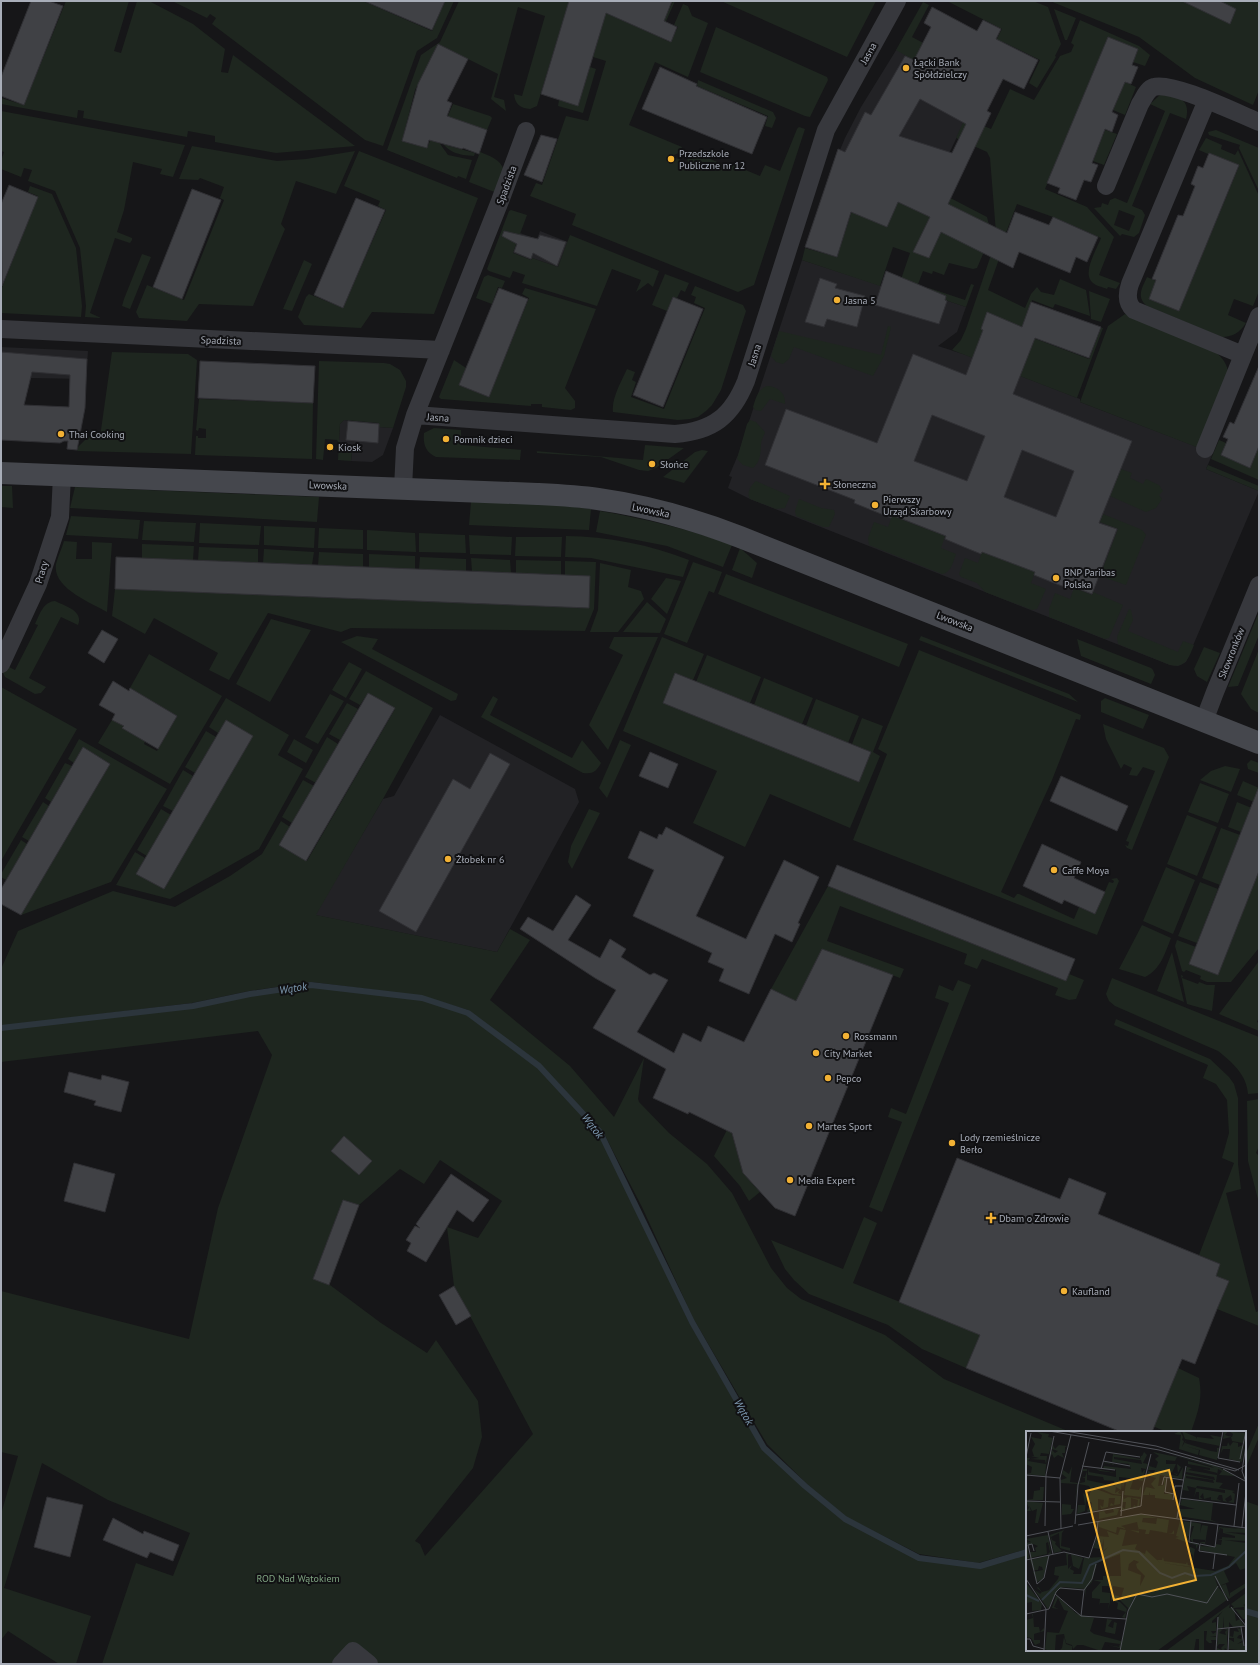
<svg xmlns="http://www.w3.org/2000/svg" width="1260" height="1665" viewBox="0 0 1260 1665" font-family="'PT Sans',sans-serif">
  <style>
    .built { fill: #222225 }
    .green { fill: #1e261f; fill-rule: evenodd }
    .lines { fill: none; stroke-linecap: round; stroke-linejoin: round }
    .stream { stroke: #2c353c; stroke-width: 6 }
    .building { fill: #404145; stroke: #303034; fill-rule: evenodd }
    .street { stroke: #37383d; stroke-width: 18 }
    .secondary { stroke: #45474d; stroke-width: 22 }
    .poi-dot { fill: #f2b134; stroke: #111113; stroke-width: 1.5 }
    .labels { text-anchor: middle; stroke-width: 4; stroke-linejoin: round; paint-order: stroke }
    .street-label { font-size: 10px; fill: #a8adb8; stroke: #111113 }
    .poi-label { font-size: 10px; fill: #a8adb8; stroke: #111113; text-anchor: start }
    .park-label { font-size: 10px; fill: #7fa381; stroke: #111113 }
    .water-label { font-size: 11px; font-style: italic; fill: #7f9bb3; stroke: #111113 }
    .inset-river { fill: none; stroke: #2c353c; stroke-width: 2 }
    .inset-road { fill: none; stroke: #505258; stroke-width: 1 }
    .view { fill: #f2b134; fill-opacity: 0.15; stroke: #f2b134; stroke-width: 2 }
    .inset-edge { fill: none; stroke: #a8adb8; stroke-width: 2 }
  </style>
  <rect width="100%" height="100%" fill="#161618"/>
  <path class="built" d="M903,39l81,41 -48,101 -96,-31 5,-12 16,-31z
    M540,231l28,11 -10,25 -26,-9 -1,2 -18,-7 7,-20 17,6z
    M802,260l95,31 36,5 33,11 -9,25 -19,14 28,9 114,44v3l133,51 -7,16 53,22 -73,171 -8,4 -8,-1 -420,-166 -22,-11 4,-11 -3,-1 9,-21z
    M1,347l87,4 -2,28 -55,-1 -30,-4z
    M344,420l36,3v4l13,1 -10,27 -11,7 -21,-1 1,-10h-11l-2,-10 1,-17z
    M440,715l135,74 4,13 -82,150 -182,-37 68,-116 11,-3z"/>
  <path class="green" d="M66,1h63l-15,50 7,2 16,-52h12l44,23 32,25 -4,23 7,1 5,-18 122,91 -79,7 -61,-11v-6l-27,-5 -1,6 -104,-19 1,-7 -6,-1 -1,8 -76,-14v-6l23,7z
    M172,1h191l69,30 13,-30h9l-17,37 -20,13 -34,95 -18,-6 -153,-116 4,-6 -6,-4 -3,4z
    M459,1h120l78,35 16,-35h2l-16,36 11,5 8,-15 -4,-2 9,-21 5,2 4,10 16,7 -20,54 -33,-15 -26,63 53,22 -3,6 -8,3 17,7 -1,-7 2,-6 40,17 2,-3 29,12 5,-11 15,6 17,-42 2,-2 6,2 -51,156 -16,7 -166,-67 4,-11 -46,-18 6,-13 6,2 24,-69 22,5 18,-60 -13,-4 5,-18 -36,-15 -25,82 -7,3c-10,-1 -15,-5 -16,-15l8,2 23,-80 -27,-9 -24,90 10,3 2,11 -15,-12 7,-25 -60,-30 -23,46 -13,51 25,7 3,-7h8l10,14 24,5 -6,19 -8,-3 -1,2 -70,-28 34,-95 19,-13z
    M721,1h155l-29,56z
    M947,1h86l15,6 13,37 -6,12 1,1 -19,31 -8,-5 11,-23 -37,-18 -7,14 -6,-4 12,-23z
    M1050,1h209v89l-6,15 -58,-27 -56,-41z
    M923,2l6,3 -17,32 47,25 -5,21 -58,-33z
    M1054,9l22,9 -9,22h-2z
    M1080,20l59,26 11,9 -5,11 -12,-4 5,-13 -30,-12 -63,152 42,18 27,30 -15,38 21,8 -4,6 -8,-2 -1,2c-4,-2 -11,-3 -14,-6 -12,-9 4,-34 8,-45l-48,-21 -36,-13 -15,39 2,2 -16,45 37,18 6,-14 6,-7 4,5 13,3 6,-16 26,11 4,26 -35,-12 -2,4 -21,-8 -12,33 69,26 12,-31h2l-26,70 -125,-48 9,-10 5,-11 29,-86 1,-10 -6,-75 -3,-6 -31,-14 9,-20 26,11 19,-40 24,11 26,-44 11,-4 3,-7 -3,-2z
    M716,27l111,50 1,3 -18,37 -5,-1 -105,-44z
    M590,67l6,2 -13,44 -25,-7 1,-6 19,5z
    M698,80l75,32 3,6 -4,10 -7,-2 3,-10 -71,-30z
    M1125,82l11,5 -11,28 -12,-5z
    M1161,94c17,3 30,4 25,25l-16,-6 -38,93 10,4 3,5 -6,18 -5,4 -12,-3 -2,2 -26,-28 7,-1 1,-4 6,2 2,-5 5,-2 12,5 38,-92 -15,-7zM1119,210l16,6 -6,15 -15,-6z
    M453,104l37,12 2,2 -5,12 -40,-12z
    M1,111l184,34 -12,32 -13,-3 2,-5 -29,-7 -9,48 -7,22 15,6v2l-2,3 -15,-5 -25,75 11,5 -16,-1 1,-11 -6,-58 -25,-57 -27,-10 4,-11 -8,-2 -3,9 -20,-8v-8l3,-9 -3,-1z
    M454,129l-5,17 26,7 -1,3c-15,-1 -26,-3 -34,-17z
    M1105,130l12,4 -13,31 -11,-4z
    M1216,130l43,18v43l-20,-43 1,-3 -31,-10 -1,-3z
    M1206,138l16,7 -1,4 14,6 3,-5 21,46v95l-6,15 -19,-7 -6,16 18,8c-6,9 -13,14 -24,14l-75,-31c-11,-9 -5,-18 0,-29l9,4 -7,18 30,12 60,-145 -30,-13 -1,1 -9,-4z
    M192,146l85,15 29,-2 49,-8 -19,43 -40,-13 -15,43 4,5 -32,77 -54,-2 -12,17 -48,-3 -3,-6 11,-27 37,15 40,-100 -4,-2 4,-11 -24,-9 -2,2 -19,-1z
    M359,151l119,47 -44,116 -62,-2 -11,16 -57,-3 -6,-8 8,-20 3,-3 34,14 43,-98 -8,-4 2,-5 -36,-15z
    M480,152c10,4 20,7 24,18l-7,23 -28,-11z
    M30,186l22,8 24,54 6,58 -1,11 -80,-4v-23l37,-94 -10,-4z
    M935,190l52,27 3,12 -4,18 -9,21 -4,1 -24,-6 -5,12 -11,-4 -1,3 -9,-3 -6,16 11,4 1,-3 36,12 6,-16 3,1 -8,22 -33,-11 -36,-5 13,-38 -17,-6 -13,39 -78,-26 3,-12 32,9 21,-65z
    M511,210l16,5 -14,38 18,7 1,-2 26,9 12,-32 89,36 -6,16 -5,-4 -12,9 5,-12 -29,-11 -15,37 -75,-23 3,-8 -12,-4 -3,7 -21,-7 -2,-2 22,-58z
    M142,254l9,3 -21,52 -8,-3 2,-7z
    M304,260l8,4 -20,47 -9,-2z
    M665,274l24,9 -4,9 -4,-2 -4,8 -4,-1 -6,14 -15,-6z
    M488,275l17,6 -3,7 -4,-1 -6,17 -16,-6 8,-21z
    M695,286l48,19 3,6 -25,79 -9,15 -6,6 -8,6 -8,2 -12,1 -65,-8c-2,-13 9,-32 14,-43l8,3 -3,8 4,2 -5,15 33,12 41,-101 -11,-5 2,-6 -5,-2z
    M525,288l71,21 -31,79 10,13v7l-4,2 -29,-3v-3h-11v2l-90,-7 -2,-2 15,-37 12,8 -7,17 30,12 40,-99 -7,-4z
    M1089,291l21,8 -9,23 -10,-3z
    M1125,314l87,36c8,5 14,11 16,21l-29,77 -119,-46 28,-76z
    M888,326l3,1 -7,29 -11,20 -79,-29 -5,12 -6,5 -7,-2 -5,-6 8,-25 102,24z
    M112,352l76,2 9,6 -6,94 -114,-3 1,-4 11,-11 6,3 5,-2z
    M319,361l65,2 6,1 10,6 6,11v6l-13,41 -14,-1v-4l-35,-3 -4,4 -1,17 3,3 -1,6 11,1 -1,10 -13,-1 1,-17 -2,-3 -12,-1 -2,21 -7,-1z
    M767,386c10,0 19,7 18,18l-15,-5 -9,12 -6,-1 -2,-3c3,-9 4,-17 14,-21z
    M199,399l114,4 -1,56 -117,-4 1,-19h2v2h8v-9l-7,-1 -1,3 -2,-1z
    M750,420l6,2 9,10c-1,4 -4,8 -4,12 0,8 -1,19 -8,24l-10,-3 -6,-6 10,-35z
    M434,428l27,2v15l182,15 2,-15 39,3 -28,20 -8,3 -9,-1 -38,-13 -64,-4v-2l-16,-1 -1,10 -84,-3c-11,-5 -13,-13 -12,-24z
    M1219,440l7,3 -5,12 29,13 9,-21v33l-48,-21z
    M702,450l6,1 -24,32 -21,-6 32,-25z
    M1208,465l51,21v5l-53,-22z
    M1121,469l11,4 -2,5 13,6 3,-5 13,6 4,6 -4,4 3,4 -6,9 -10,4 -36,-16z
    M756,481l34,15 -5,12 -9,1 -26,-10c-4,-6 1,-14 6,-18z
    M1,486h11l1,22 -12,-1z
    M75,487l244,10 -2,25 -247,-14z
    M799,499l22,9 13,2 1,4 -6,13h-6l-27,-11 -1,-5z
    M471,502l88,3 32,4 -2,21 -120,-5z
    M600,511c45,8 89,18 132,34l-9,22 -56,-21 -71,-14z
    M1103,514l37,15 3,2 3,4 -20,50 -26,-9 18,-47 -18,-7z
    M71,516l69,4 -2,19 -72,-4z
    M892,516l53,20 -4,12 15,6c-3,8 -5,19 -14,20l-73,-29 -1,-7 6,-16 14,5z
    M144,521l52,2 -2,19 -52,-2z
    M200,523l61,3 -2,19 -60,-2z
    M264,526l51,2 -1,20 -50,-3z
    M319,528l44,2v19l-45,-1z
    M367,530l48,3 1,19 -49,-2z
    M419,533l46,2 1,18 -47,-1z
    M469,535l43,2 -1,18 -41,-1z
    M566,536c41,0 85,9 123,24l-6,17 -92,-19 -26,-1z
    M516,537h46l-1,20 -46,-1z
    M64,541l13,1 -1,17h16v-17l20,1 -5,69c-17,-10 -55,-24 -51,-48 2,-8 6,-16 8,-23z
    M142,544l52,2 -1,14 -51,-2z
    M199,547l59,2v14l-60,-3z
    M740,548l17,15 -5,15 -20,-8z
    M264,549l50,3 -2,13 -49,-2z
    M319,552l44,2v13l-45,-2z
    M982,552l53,20 -4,11 15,6 -9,20 -5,1 -47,-18 -8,-9 -16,-6 -2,-3 6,-16 13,5z
    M369,554l46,2v13l-46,-2z
    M420,557l46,2v12l-47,-2z
    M471,558l39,2 1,13 -39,-2z
    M516,560l45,1v14l-45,-2z
    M565,561l31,1 -2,47 -9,22 -234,-3 -10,4 -73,-19 -39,67 -20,-10 9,-17 -64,-35 -9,16 -33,-18 3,-27 474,19 1,-32 -25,-1z
    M693,562l29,10 -8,21 -5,-2 -22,52 -23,-9z
    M600,563l31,7 -3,17 13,4 3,8 -26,33h-28l8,-22z
    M726,574l182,70 -9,23 -181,-73z
    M666,578l15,3 -14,33 -16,-15z
    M1074,588l18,7 1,-3 30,13 -14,33 -4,1 -56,-22v-8l6,-16 15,6z
    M55,601c10,5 29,10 23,24l-17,-8 -32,61 17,9 -5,6 -6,1 -30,-17 -3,-6 3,-6 10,5 23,-45 -3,-1c5,-10 8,-22 20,-23z
    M647,602l19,17 -6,14 -37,-1z
    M1129,609l2,1 2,10 -5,11 50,21 5,-11 11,4c-5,12 -8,24 -24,20l-52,-21 -1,-7z
    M1259,612v23l-21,51 -10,1z
    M271,619l40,11 -41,72 -34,-18z
    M357,636l21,3 -6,10 86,45 -2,6 -5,1 -110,-59z
    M921,636l148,58 9,8 -159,-62z
    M614,637h44l-50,113 -19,-25 34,-70 -14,-7z
    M662,637l42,17 -11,26 -18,-7 184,109 12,-30 -19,-8 10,-26 21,8 -10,26 7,4 -30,72 -80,-34 -25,53 -52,-24 24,-52 -94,-40z
    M1077,639l74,29 2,2 2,5 -4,9 -70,-28z
    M1204,647l16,6 -13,29 -10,-6 -3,-7z
    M1259,649v64l-8,-4 -10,-15z
    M919,650l162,65 -1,5 -4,-1 -24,61 -51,112 13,6 3,-4h2l55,25 5,-12 16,7 14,-32 4,1 1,-2 -3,-2 6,-1 2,3 -22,54 -244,-95 34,-86 -9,-5z
    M149,654l73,42 -52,88 -72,-41 14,-23 12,6 -1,2 22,13 -1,3 13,7 20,-35 -47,-28z
    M707,655l54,22 -11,26 -54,-21z
    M349,662l13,7 -16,29 -14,-8z
    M366,671l67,37 -50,91 -67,116 181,37 13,-23 20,11 -40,60 80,66 44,51 30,-59 -6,41 1,3 30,31 38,31 25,29 39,75 16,20 14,11 84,36 59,44 126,53h-43v117l-49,14 -59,-9 -73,-37 -39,-33 -40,-40 -74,-126 -51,-111 -40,-77 -61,-65 -73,-55 -46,-14 -110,-14 -63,9 -57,12 -191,23v-57l17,-38 95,-40 62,16 55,-31 32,-22 19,-33 9,6 -10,18 27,16 88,-152 -27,-16 -8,12 -11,-6z
    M764,678l49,20 -11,26 -48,-19z
    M1,687l76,42 -76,132z
    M330,694l14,7 -26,43 -13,-7z
    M493,696l5,3 -8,16 82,43 10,-18 19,23c-5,9 -8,11 -18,10l-102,-56z
    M226,698l63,37 -11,20 25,14 -44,80 -89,50 -54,-14 19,-33 10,6 -8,16 27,15 62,-168 -8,12 -9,-6z
    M1105,698l44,17 -6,14 -42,-17v-11z
    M816,699l43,17 -11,27 -42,-17z
    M347,703l11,6 -18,31 -11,-6z
    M1103,724l61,24 5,9 -37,93 -5,-2 -2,-3 3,1 1,-4 -3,-1 29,-70 -12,-4 -6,9 -8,-1 3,-7 -8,-4 -3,5 -15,-30z
    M206,731l10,6 -21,36 -10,-6z
    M327,737l11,7 -22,39 -11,-6z
    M79,739l88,50 -56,93 -90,33 89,-151 -27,-17 -9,16 -6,-4z
    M294,739l19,11 -7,13 -19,-11z
    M620,740l11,5 -24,53 -8,-10z
    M1251,760l8,3v10l-11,-4 -1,-5z
    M65,763l7,3 -21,36 -6,-4z
    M1225,766l15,3 -9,23 -31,-12 11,-9z
    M183,770l10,6 -20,35 -10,-5z
    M303,780l11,6 -22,37 -10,-6z
    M1243,781l16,7v16l-22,-9z
    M1200,783l29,11 -11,29 -30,-11z
    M43,802l6,4 -20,35 -7,-4z
    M1237,802l22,9v10l-12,-4 -6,15 -13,-5z
    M161,809l10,6 -24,41 -10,-6z
    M589,809l11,4 -28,56 -4,-7 3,-16z
    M1187,815l30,12 -20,49 -30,-12z
    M1221,828l19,7 -20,50 -18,-7z
    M21,840l6,4 -21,36 -5,-3v-3z
    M1166,867l29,13 -22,54 -30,-13z
    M1259,871v77l-28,34h-24l-7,-3 1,-3 -15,-6 -2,2 -2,-1 -7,-25 2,-6 19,7 -7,17 29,11z
    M1200,882l18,7 -21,54 -19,-7z
    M828,886l238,95 3,-7 15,6 -8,19 -7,1 -14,-5 3,-7 -76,-29 -5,10 -13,-5 3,-10 -127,-48 -13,35 77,28 -4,9 -78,-29 -91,182 12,42 17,19 -11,9 -9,-15 -26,-30 78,-157 -21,-10z
    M1142,925l29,13c-6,15 -10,31 -26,39l-26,-8z
    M1172,952l12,50 -27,-11z
    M1259,961v56l-2,5 2,1v8l-40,-17z
    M1181,975l2,1 -1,2 16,6 1,-2 8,3h8l-3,26 -25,-7z
    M1112,978l147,59v56l-11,1c-1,-19 -16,-32 -30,-43l-103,-45 -6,-5 -3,-7z
    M958,980l13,5 -89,227 -13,-5 33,-85 -14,-5 3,-9 15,6 43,-111 -14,-5 4,-13 14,6z
    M312,987l109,13 45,14 72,54 61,66 90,188 74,127 41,39 40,33 74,38 62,8 47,-13v96h218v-37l14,4v47h-1157l34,-101 37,13 17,-43 -82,-33 -66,-37 -38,125 87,28 -15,48h-17l-51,-33 -7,9v-126l17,-58 -17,-4v-161l188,48 29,-131 54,-153 -14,-24 -257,31v-32l192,-23 57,-12zM440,1160l62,41 -24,37 -31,-11 7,59 79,148 -108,122 -5,-12 -5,-3 58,-73 9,-31 -4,-36 -42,-61 -9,13 -46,-30 -51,-38 -17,-6 30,-79 16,5 41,-36 24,15z
    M1116,1019l94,40 19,18 5,7 4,14v66l3,25 -15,4 30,119 3,-1v15l-42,-17 12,-28 -13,-5 4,-12 -21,-9 35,-92 -12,-5 7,-25 -2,-33 -11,-16 -13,-6 5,-13 -94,-40z
    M1259,1099v47l-3,7 3,3v47l-11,-42 -1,-60z
    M864,1217l13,6 -24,60 309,125 16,-40 21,10c4,21 -1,34 -8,54h-24l-148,-61 -7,16 -12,-5 -27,-30 -7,16 -44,-19 -34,-24 -79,-31 -15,-14 -9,-11 -14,-29 72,29z
    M1259,1423v14l-12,28 -2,-1v-8z
    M1245,1501l14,5v107l-14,-5z"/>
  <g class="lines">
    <path class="stream" d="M1,1028l192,-22 57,-12 61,-9 111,13 46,15 71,53 61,66 92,190 72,126 41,38 40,33 74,39 61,8 47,-14
      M1245,1611l14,4"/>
  </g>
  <path class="building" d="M31,1h18l14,5 -39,99 -23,-9v-19z
    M364,1h81l-13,29z
    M569,1h103l-8,20 13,6 -6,15 -65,-29 -28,93 -37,-12z
    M1182,1h38l16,8 -6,15z
    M932,7l45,24 6,-11 18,9 -5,10 42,21 -14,29 -21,-10 -16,32 4,2 -43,91 59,29 8,-21 34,13 4,-8 45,20 -11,25 -11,-5 -6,16 -51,-21 -6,16 -72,-36 -12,26 -16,-6 17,-35 -32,-15 -11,25 -36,-15 -14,45 -32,-10 33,-98 7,3 20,-40 6,3 34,-59 9,4 17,-33 -7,-4zM920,99l46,25 -14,29 -53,-17z
    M1108,37l30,12 -6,16 6,2 -7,17 -6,-2 -13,30 6,3 -6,17 -7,-3 -13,34 6,2 -7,17 -7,-2 -8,20 -18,-7 2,-5 -13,-5z
    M438,44l30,15 -21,42 5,2 -5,13 40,14 -8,24 -16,-6 -1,1 -33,-9 -2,8 -25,-7 16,-57z
    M660,67l37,17 -1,2 71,31 -15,37 -110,-45z
    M541,135l16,4 -15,43 -18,-7z
    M1209,153l30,12 -60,146 -30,-12 7,-19 -4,-1 26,-64 5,1 12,-30 -4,-2 7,-18 5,2z
    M9,185l29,12 -36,89 -1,-82z
    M192,189l29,11 -39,99 -29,-12z
    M356,198l29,12 -42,98 -29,-13z
    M504,231l34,8 2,-4 26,7 -9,24 -24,-13 -2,6 -17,-7 3,-8 -15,-8z
    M886,271l60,25 -1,4 2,1 -8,23 -64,-19z
    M820,278l17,6 -2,4 30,8 -8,31 -30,-8 -3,8 -19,-5z
    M499,288l29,11 -39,98 -30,-12z
    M673,297l30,12 -40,98 -30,-12z
    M1031,302l70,25 -12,31 -54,-20 -22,56 119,47 -33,82 18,6 -25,65 -18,-7 -1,3 -19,-7 -20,-8 1,-3 -53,-20 -1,2 -17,-7 -19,-8 1,-3 -54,-21 -1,3 -37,-15 1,-3 -90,-35 21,-56 91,34 36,-89 53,21 17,-45 -2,-1 6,-17 35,15zM932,415l53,21 -18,45 -53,-20zM1022,450l52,21 -18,46 -52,-20z
    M1,352l86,7 -2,49 -8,42 -10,-1 1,-8h-4l-4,2 -59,-3zM32,372l38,3 -1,32 -45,-2z
    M200,361l115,5 -2,37 -115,-5z
    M1259,366v80l-9,22 -29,-13 7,-16 -5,-2 7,-15 4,2z
    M348,421l31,3 -1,19 -32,-3z
    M116,557l474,19 -1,32 -474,-19z
    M102,630l16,9 -14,24 -16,-10z
    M675,673l196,79 -12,30 -196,-79z
    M113,681l16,10 1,-3 47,28 -19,33 -36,-21 2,-2 -12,-6 3,-6 -16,-9z
    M368,693l27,15 -89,153 -27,-16z
    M226,720l27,16 -89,153 -28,-15z
    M83,747l27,17 -89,151 -20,-11v-15z
    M650,752l28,12 -10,24 -29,-12z
    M490,753l20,11 -94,168 -37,-21 74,-132 17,10z
    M1061,776l67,30 -11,25 -67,-30z
    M1258,789h1v82l-41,104 -29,-11z
    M666,827l58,30 -28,59 50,23 38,-79 35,17 -21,46 2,1 -8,18 -17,-8 -26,60 -30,-13 5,-12 -16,-7 4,-9 -79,-37 21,-46 -26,-12 12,-27 17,8 2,-5 3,1z
    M1042,844l39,18 -7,16 31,14 -10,22 -31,-14 -2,4 -39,-18z
    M837,865l238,94 -9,22 -238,-95z
    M576,895l15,10 -23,35 32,18 10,-19 16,10 -5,8 29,18 4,-2 14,7 -31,52 37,21 9,-20 18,9 7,-16 36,16 27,-53 25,12 26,-52 71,26 -98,241 -20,-8 -32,-35 -11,-40 -43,-21 -1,2 -35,-16 13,-29 -73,-41 23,-38 -21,-12 -75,-49 8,-12 25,14z
    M69,1072l32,8 1,-5 27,7 -8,30 -27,-7 2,-4 -32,-9z
    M344,1136l28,25 -13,14 -28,-24z
    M957,1158l103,41 9,-21 37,15 -8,21 122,50 -4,12 13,5 -12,28 -22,55 -13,-5 -30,73h-31l-155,-64 14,-33 -81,-33z
    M74,1163l41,11 -10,38 -41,-11z
    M451,1174l38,26 -16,22 -16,-12 -31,52 -19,-11 4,-8 -5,-3 9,-14 5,2 -4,-4z
    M343,1200l16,5 -30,80 -16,-6z
    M454,1286l17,30 -15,9 -17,-30z
    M47,1497l36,8 -13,52 -36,-10z
    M113,1518l30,16 1,-3 35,14 -6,16 -23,-9 -3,6 -44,-18z"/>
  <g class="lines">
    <path class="street" d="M1207,100l-77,184c-3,9 -4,19 4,26l109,45
      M1106,186l34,-82c4,-6 7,-15 14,-17 18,-6 85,27 105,35
      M1,329l440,21
      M415,415l260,19c38,-3 57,-18 71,-53l80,-251 71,-129
      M1205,449l54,-133
      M403,488l2,-40 10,-33 85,-214 26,-70
      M1,664l37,-80 22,-67 2,-42
      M1204,721l11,-29 44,-107
      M341,1664l12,-13 16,13"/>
    <path class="secondary" d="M1,473l536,21c20,1 41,2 61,5 49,7 96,20 142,38l519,206"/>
  </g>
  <g class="poi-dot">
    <circle cx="906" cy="68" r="4"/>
    <circle cx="671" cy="159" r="4"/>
    <circle cx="837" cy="300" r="4"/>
    <circle cx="61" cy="434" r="4"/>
    <circle cx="446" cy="439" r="4"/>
    <circle cx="330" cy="447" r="4"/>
    <circle cx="652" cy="464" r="4"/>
    <path d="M823 478h4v4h4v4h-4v4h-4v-4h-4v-4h4z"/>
    <circle cx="875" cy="505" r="4"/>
    <circle cx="1056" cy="578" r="4"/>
    <circle cx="448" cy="859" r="4"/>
    <circle cx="1054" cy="870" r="4"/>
    <circle cx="846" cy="1036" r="4"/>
    <circle cx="816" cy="1053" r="4"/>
    <circle cx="828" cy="1078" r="4"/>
    <circle cx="809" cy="1126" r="4"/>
    <circle cx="952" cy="1143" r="4"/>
    <circle cx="790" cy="1180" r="4"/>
    <path d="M989 1212h4v4h4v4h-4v4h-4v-4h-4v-4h4z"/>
    <circle cx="1064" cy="1291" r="4"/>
  </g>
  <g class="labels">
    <g class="street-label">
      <text transform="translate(868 53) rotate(-61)" y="4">Jasna</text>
      <text transform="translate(506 185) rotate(-70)" y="4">Spadzista</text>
      <text transform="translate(221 340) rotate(2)" y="4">Spadzista</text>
      <text transform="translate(754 355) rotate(-73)" y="4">Jasna</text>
      <text transform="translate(438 417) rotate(4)" y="4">Jasna</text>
      <text transform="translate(328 485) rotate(2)" y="4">Lwowska</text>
      <text transform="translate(651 510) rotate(12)" y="4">Lwowska</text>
      <text transform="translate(41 572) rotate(-73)" y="4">Pracy</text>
      <text transform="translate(955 621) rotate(21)" y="4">Lwowska</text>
      <text transform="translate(1231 653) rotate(-68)" y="4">Skowronków</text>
    </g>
    <g class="poi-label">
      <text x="914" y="66">Łącki Bank<tspan x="914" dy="12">Spółdzielczy</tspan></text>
      <text x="679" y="157">Przedszkole<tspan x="679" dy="12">Publiczne nr 12</tspan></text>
      <text x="845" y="304">Jasna 5</text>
      <text x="69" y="438">Thai Cooking</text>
      <text x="454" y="443">Pomnik dzieci</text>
      <text x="338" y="451">Kiosk</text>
      <text x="660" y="468">Słońce</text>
      <text x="833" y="488">Słoneczna</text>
      <text x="883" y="503">Pierwszy<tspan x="883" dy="12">Urząd Skarbowy</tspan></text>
      <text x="1064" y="576">BNP Paribas<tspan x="1064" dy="12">Polska</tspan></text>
      <text x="456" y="863">Żłobek nr 6</text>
      <text x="1062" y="874">Caffe Moya</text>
      <text x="854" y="1040">Rossmann</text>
      <text x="824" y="1057">City Market</text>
      <text x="836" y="1082">Pepco</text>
      <text x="817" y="1130">Martes Sport</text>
      <text x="960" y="1141">Lody rzemieślnicze<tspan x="960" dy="12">Berło</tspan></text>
      <text x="798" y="1184">Media Expert</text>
      <text x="999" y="1222">Dbam o Zdrowie</text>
      <text x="1072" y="1295">Kaufland</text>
    </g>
    <g class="park-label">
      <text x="298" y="1582">ROD Nad Wątokiem</text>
    </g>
    <g class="water-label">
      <text transform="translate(293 988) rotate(-10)" y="4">Wątok</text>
      <text transform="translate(593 1126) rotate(52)" y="4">Wątok</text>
      <text transform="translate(744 1412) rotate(60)" y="4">Wątok</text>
    </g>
  </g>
  <g transform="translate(1026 1431)">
    <rect width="220" height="220" fill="#161618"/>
    <path d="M154,0l3,6 -1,3 2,1 -2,6 4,-7 -1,3 26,8 6,1v-4h2l-1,8 -13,-4 13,4 -1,4 -18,-5 1,-5 -15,-4 14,4 -1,5 -19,-6 2,-14 -7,-1zM156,0l14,6v2l1,-2 17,2 -4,-4 11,2 -1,9 -35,-7zM198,0h4l-3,4 7,2 1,-3 -4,-3 16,1 -11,1h11l-2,10 -11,-2 -1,-4 -8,2zM11,1l12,2 -1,3 5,1 -4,16 -8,-1 -1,3h7l-2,20 -19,-2 5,-1 1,-6 -6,-3 1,-6h3l-2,3 18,3 -1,-4 -15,-1 9,-1 -8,-2h3l-2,-6 3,-6 -4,-7 10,2 1,-4zM220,1l-4,30 -13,-3 1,-10h-7l-2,4 1,-7h5l1,-4 2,4 3,-4 5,1v4l5,-2 -2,15zM27,14l2,4 4,-4 8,1 -2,1v6h-3l2,5 -6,-3 -4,3 -2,-4 -2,3 2,-7 3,3 3,-2 -6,-2zM118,21l3,3 -4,8 5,1 -2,5 -5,-1 1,5 2,-3h1l-2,11 -14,-3 -10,-1v3l14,1 -3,8 9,1 2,-4v11l-17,-2 2,-12h-2l-1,6 -1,-6 -1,7 -5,-3 -1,6 5,-3 -2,3 4,2 -9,-1 -13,-6 -9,-1 21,8 9,1 -1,8 -10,2 1,-3 3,2 1,-7h-6l-1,9 -7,2 -1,-4 3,2 1,-7 -6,-1v11l-9,2 -2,-1 1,-3 3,2 1,-7 -6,-3 -1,11 -8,3 1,-9h7l-2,-12 6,4 2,-7 -2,-4 -10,-2 2,-6 -1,5 5,-1v-4l-3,-1h3l2,-6h-4l-2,4 2,-6h4v11l28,6 -1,-5 -14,-1h4l-1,-3 -15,-2v-6l1,3 27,5v-4l-16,-2 -4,-2 20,4v-3l-13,-1 2,-7 12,3 -12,-2 -1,3 27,3 -2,-5 -17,-2 1,-8 27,5 1,-3 -5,-1 6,1zM88,26l27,3 1,4 -28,-5zM127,21l24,5 -2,4 -9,-1v4h10l-4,9 6,1 -1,-10 4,3 -4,8 -6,-3v3l7,1 5,-9 -1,12 -22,-4 -2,11 6,-1v-6l2,-1 -2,16h8v6l-17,-2v-3h-5v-3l-1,3h-6l3,-8 9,2 -4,-5 5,-6 -9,-3 1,-4 6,2 1,-3h-7l1,-4 7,2 2,-6 -3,-3 4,-3zM142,23l48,12 20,10 -17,-1 3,-4 -4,-2 -2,13 7,1 -4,5 16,3 -3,1 3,2 -1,9 -6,-1 4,-2 -1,-5 -6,4 2,3 -4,-1 -1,-6h-3l-2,4 5,2 -11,-1v-3l-7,2 -1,-6 -3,4 3,2h-4v-7h-3l-2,6 2,-10 -9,-2 2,5 -6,-1 2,-16 30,6 -1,-3 -28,-5 1,-5 5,1 -4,2 29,5v-2l-15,-4 8,1v-2l-22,-4v-3l26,7 -3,-2zM160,45l27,4 1,3 -28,-5zM171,55l28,4v3l-29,-5zM46,35l-2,16 8,1 -3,20 2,-19 -16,-1v-3l6,-2 -5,-4 1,-4 6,4zM14,56h4l-1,13h-17l7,-1 1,-8 6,-1zM97,65l1,3 4,-2 12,2 -1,7 -6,2 1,-3 3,2 1,-7 -7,-2v10l-9,2v-3l3,2 1,-7h-4zM156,68l31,4 -2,17 6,2 -39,-6 2,-7h15l-15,-4zM0,70l17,2 -5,20h-3l2,-14 -5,2 -3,-6 2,6h-5l3,-3zM36,73l11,1h-2v4h3l-3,5 -9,1zM87,78h6l-2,6 -18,4v-7l5,-1 2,3 8,-2zM115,83l16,4h-14l-1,4 14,2 1,-6 12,2 -2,13h5l2,-3v4l-24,-4 -1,4h-4l1,-4 -7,-1v4l-9,-3 9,1 -2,-9 -16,4 6,3 -10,-2 -1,6 -17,-6v-5zM154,90l28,3 -11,-1 4,1 -1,9 2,-8 6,1 -3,18 -6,-2h6v-2l-12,-1v4l-3,-4 4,-13h-2l-3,8 1,-8 -1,10 -3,1 2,1v5l9,1 1,1 -2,4v-4l-8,-2v3l7,3 -3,18 -29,-4 52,8 13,-5 7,-9 -35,-7v-4l16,1v-3l5,1 1,-5 -5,-1h5v-2l13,1v-2l-12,-3v-4l-3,-1 -2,6 1,-7 22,2 -11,-2 16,2v4l-21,-1 21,3v6l-22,-1 22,3v25l-6,2 -4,-7 -12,8 5,11 -10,4 -5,-10 4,11 10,12 -71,52h-37l8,-40v-3l-8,-8 4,-12 -11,-2v9l6,1 -1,4h-5l7,2 7,7 -2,9 -3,-1 4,-5 -9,-3 1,-6 -6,-3 -3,8 2,-6v-16h-9v6l8,1v9l-2,8 1,-7h-9l-1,3 1,-7 -8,-1v-6l9,-10 -8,-2h10v-4h18l-1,-22 -23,9 -5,19 -6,6 -1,10v-9l-22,-2 -5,3 -10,19 -14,-20 6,5 2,-2 -5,-4 1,-1 4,5 7,-2 9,-11 1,-3 -5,-1 1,-8 12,-2 -1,-12 4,2h-2v14l4,-4 -2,4 4,2 -1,3h8l3,-16 18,-1 1,-5 5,-5 -5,4 1,-12 -3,10 -8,-1 4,-12 12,1 -2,-6 11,4 2,-6 6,1 -4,16 15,-2 -2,5 10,5 1,-4 14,13 -3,-3h5l1,-3 1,4 22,3 1,-2 1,3 4,1 1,-10 -6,-9 -1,-5 -11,-4 4,-1 -3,-1zM108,129l5,2 -3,2 1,4 8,8 -5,10 1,-11 -13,-5 1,-6zM38,99l-2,3 -1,13 9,2v3l-10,-3 -1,-15 -8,4 1,3 4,2 -1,2 7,7 -8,2 -4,-18zM22,104l3,19h-3l2,-2 -2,-10 -2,1 1,11 -17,4v-6h6l-1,-4 3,-2 -5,-2 -6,1 2,13 -3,1v-16l5,-1 -5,-3zM45,123l12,4 -4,11 -6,-3zM23,125l-6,23 -6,3 -4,-10 10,-2 -1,-3 -3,-1 -1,4h-5l-3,-10zM0,152l16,21 -1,6 -9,1v-9l-6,1zM220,152v4l-17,12 -10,-13 7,-2 4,13v-4zM220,162v11l-3,1 3,1v13h-3l-8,-10 9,1v-3l-10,1 2,13 4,-2 4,7 -11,1 -4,-5v5l-5,1v-12l-1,12 -5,1v-12l5,-6 -11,10v2l4,-1v9h-5l2,3 3,-2v4l-6,1h6v3h-5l1,3h-3l-3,-3 1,-9h-3v19l-5,1v-12h-3l-2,12h-28l64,-47 -1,4 5,-1 -3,-3zM30,165l2,1 19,17 17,4 -4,13 4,3 27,7 1,-4 -2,11 -12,-3 11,2 1,-3 -15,-2 -4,9 -18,-6h-6l-4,4 -1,-4 -6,-2 -2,-9 -8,1 -1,15 4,1 3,-3 2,-11 2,7 6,2v5h-23l-4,-2 2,-17 12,1 9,-22 -4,-1 -6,-12 -4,9 5,2 -7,-1zM13,182l-6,1 1,13h5l1,5 4,-4v3l-10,3v6h6v3l-5,2 -4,-7 -5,-1v-17l7,-2 -1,-4zM81,188l5,1 -4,6 5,2 1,-6 3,1 -2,11 -10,-2zM211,197l4,1v6h-2l-2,3 4,1 1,-3v5l-5,3 6,-2 1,5 2,-3v7l-17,-2v-10l5,3v-4h-5v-8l1,6 3,1 1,-6 5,1zM197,198l-4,4 7,2 -1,-3 2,-2 -3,-1h4l-1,9 -4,-2 4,2v12l-2,-2 -1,3h-7v-3l5,2 -1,-2 4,-4h-6l-2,3 1,-17z" fill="#1e261f" fill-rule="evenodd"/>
    <path class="inset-river" d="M0,164l13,6M16,169l18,-18 22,1 8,-18 33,-15 16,2 21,21 12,5 13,-5 9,3 17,-1 18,-8 17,-16"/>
    <path class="inset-road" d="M23,0l110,19 76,21 11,-6M39,0l91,15 83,24M197,0l-5,27 22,4M220,14l-4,26 4,11M0,26l5,-24M214,28l6,-28M77,30l27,5M56,35l33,4M75,38l5,-17 34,5M197,38l22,12M0,44l34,3M141,46l-2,15 9,2M136,54l2,-8 19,3M154,67l56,7M147,69l2,-14h7M0,70l34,1M94,80l21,-5 2,-20 8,-32M50,84l45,-8M95,85l2,-25M151,87l9,-52M165,89l-2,22 10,2M49,93l3,-39 11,-43M192,93l-3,23 -15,-3 -1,7 28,4M52,94l63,-11 105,14M19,95l1,-51 8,-39M208,95l5,-43M216,96l4,-35M35,98l-1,-51 11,-43M22,101l5,22M0,105l47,-10M8,120l-2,-7 -4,1 9,39 7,-6 5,-23M0,129l38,-8 25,6 8,-24 1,-13M187,138l2,-16M189,145l13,25M0,148l20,30 -2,42M29,163l26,22 45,3M205,176l15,19M0,183l23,-5 7,-17 4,-4 24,2 8,-11 4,-15M55,185l3,-26M215,196l3,19M191,198l29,-3M0,208h4l3,7 11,3M94,220l8,-40 9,-17 15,3 15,-3 40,9 11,-17M190,220l2,-34M202,220l1,-23"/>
    <path class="view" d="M143,39l27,110 -82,20 -28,-109z"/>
    <rect width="220" height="220" class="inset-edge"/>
  </g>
  <rect width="1260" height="1665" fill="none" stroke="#a8adb8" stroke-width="4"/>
</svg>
